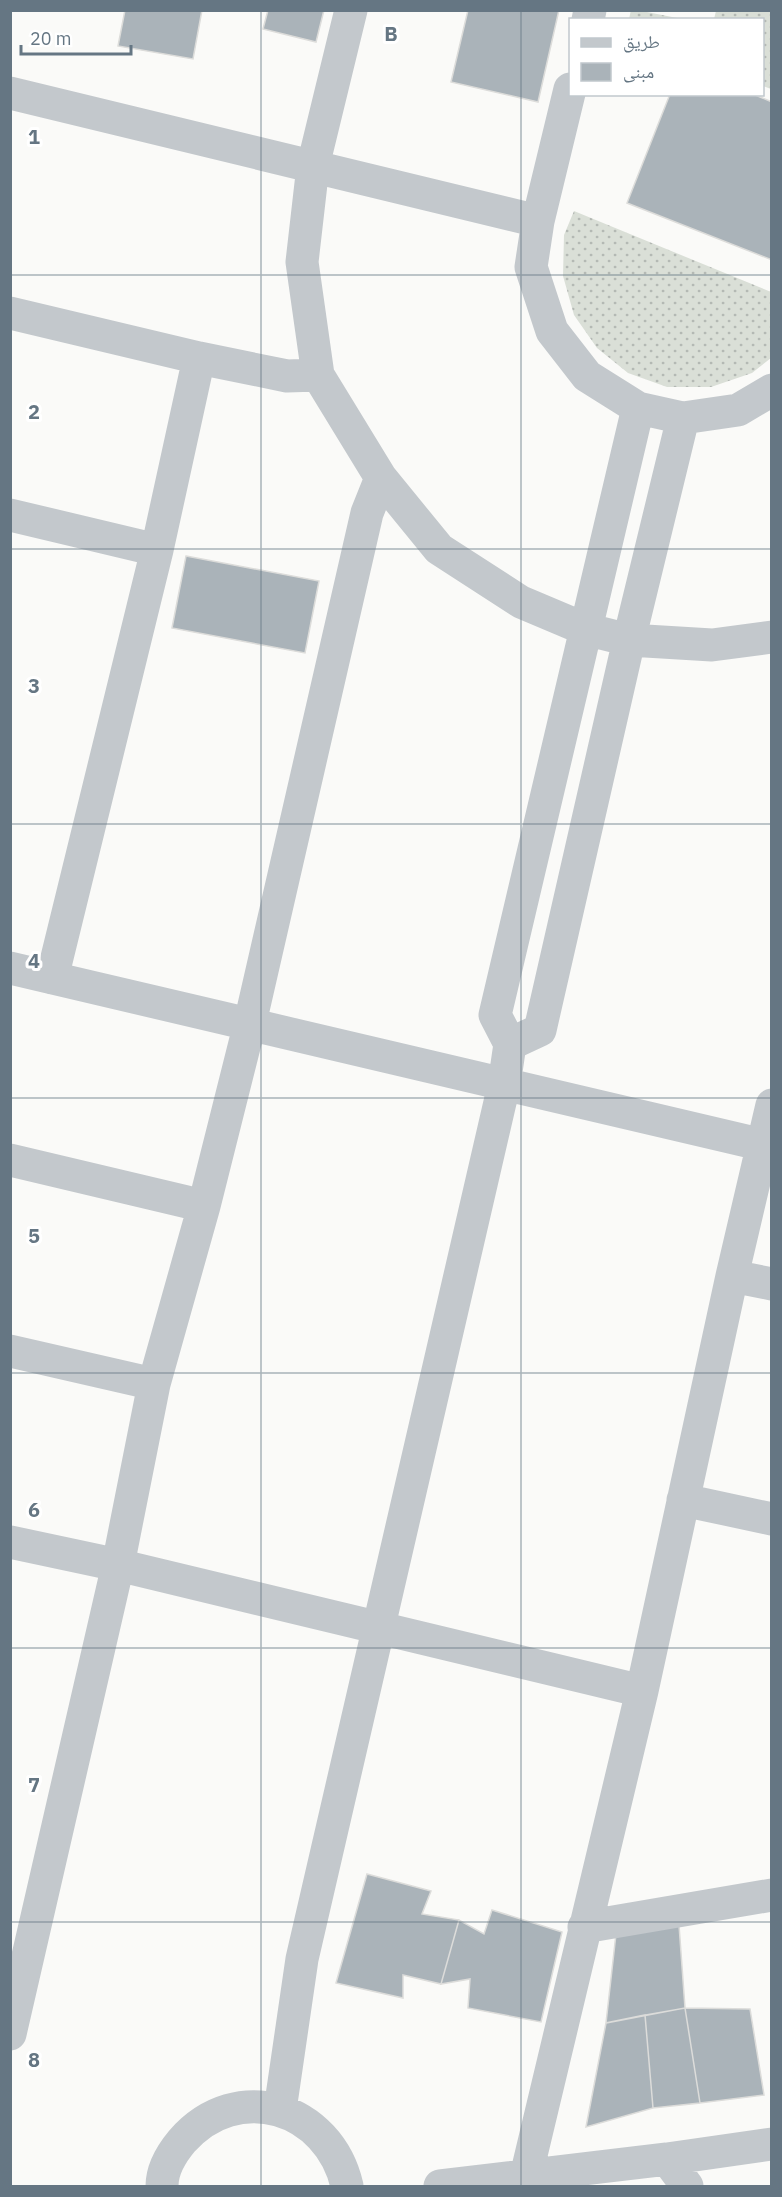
<svg xmlns="http://www.w3.org/2000/svg" width="782" height="2197" viewBox="0 0 782 2197" font-family="'IBM Plex Sans','Noto Naskh Arabic',sans-serif">
  <style>
    .grass { fill: url(#grass-dots) }
    .building { fill: #aab3b9; stroke: #dcdcda; stroke-width: 1.5 }
    .lines { fill: none; stroke-linecap: round; stroke-linejoin: round }
    .minor { stroke: #c3c8cc; stroke-width: 33 }
    .grid { fill: none; stroke: #657683; stroke-width: 1.5; stroke-opacity: 0.55 }
    .grid-label { font-size: 20px; text-anchor: middle; font-weight: bold; fill: #657683; stroke: #fff; stroke-width: 6; stroke-linejoin: round; paint-order: stroke }
  </style>
  <defs>
    <pattern id="grass-dots" width="8" height="8" patternUnits="userSpaceOnUse" patternTransform="scale(1.5)"><rect width="8" height="8" fill="#dadfd7"/><path d="M2 2h.1M6 6h.1" fill="none" stroke="#b4b9b4" stroke-width="1.8" stroke-linecap="round"/></pattern>
  </defs>
  <rect width="100%" height="100%" fill="#fafaf8"/>
  <path class="grass" d="M631,10l11,1 40,8h-53z
    M716,11h55v78l-8,-3 -1,-66 -48,-1z
    M574,211l197,81v66l-19,15 -41,14h-44l-39,-14 -31,-25 -23,-33 -11,-39 1,-41z"/>
  <path class="building" d="M125,10h77l-9,49 -75,-13z
    M268,10h56l-8,32 -53,-13z
    M468,10h91l-21,92 -87,-20z
    M670,94h83l19,8v158l-145,-57z
    M186,556l133,25 -14,72 -133,-25z
    M367,1874l64,17 -9,23 37,6 -18,64 -38,-9v23l-67,-15z
    M492,1910l70,22 -21,90 -73,-14 2,-29 -29,5 18,-64 25,14z
    M679,1925l6,83 -79,15 10,-89z
    M685,2008l65,1 14,86 -64,8z
    M685,2008l15,95 -47,5 -8,-93z
    M645,2015l8,93 -67,19 20,-104z"/>
  <g class="lines">
    <path class="minor" d="M351,10l-38,156 -11,96 16,113 63,103 58,71 82,53 64,27 44,11 83,5 60,-8
      M588,20l2,-10
      M570,89l-32,132 -7,46 21,64 35,45 51,32 45,10 55,-8 34,-20
      M10,93l528,128
      M10,313l189,45 88,18 31,-1
      M10,515l147,35
      M10,968l762,179
      M52,978l105,-428 42,-192
      M510,1044l30,-14 89,-390 54,-222
      M10,1160l194,46
      M732,1276l40,8
      M10,1351l144,33
      M683,1500l89,19
      M10,1542l108,23 524,126
      M584,1927l188,-32
      M10,2034l108,-469 36,-181 50,-178 46,-183 117,-510 14,-35
      M280,2110l22,-151 202,-874 6,-41 -15,-29 143,-607
      M667,2159l20,27
      M526,2176l116,-485 90,-415 40,-171
      M162,2186c0,-16 10,-33 20,-45 55,-63 147,-34 165,45
      M440,2186l227,-27 105,-15"/>
  </g>
  <path class="grid" d="M261,10v2176M521,10v2176M10,275h762M10,549h762M10,824h762M10,1098h762M10,1373h762M10,1648h762M10,1922h762"/>
  <g class="grid-label">
    <text x="391" y="41">B</text>
    <text x="34" y="144">1</text>
    <text x="34" y="419">2</text>
    <text x="34" y="693">3</text>
    <text x="34" y="968">4</text>
    <text x="34" y="1243">5</text>
    <text x="34" y="1517">6</text>
    <text x="34" y="1792">7</text>
    <text x="34" y="2067">8</text>
  </g>
  <rect width="782" height="2197" fill="none" stroke="#657683" stroke-width="24"/>
  <rect x="569" y="18" width="195" height="78" fill="#ffffff" stroke="#c1c8cd" stroke-width="1.5"/>
  <rect x="581" y="38" width="30" height="9" fill="#c3c8cc" stroke="#c1c8cd" stroke-width="1.5"/>
  <text x="623" y="48" font-size="18" fill="#657683">طريق</text>
  <rect x="581" y="63" width="30" height="18" fill="#aab3b9" stroke="#c1c8cd" stroke-width="1.5"/>
  <text x="623" y="78" font-size="18" fill="#657683">مبنى</text>
  <path d="M21 45v9h110v-9" fill="none" stroke="#657683" stroke-width="3"/>
  <text x="30" y="45" font-size="18" fill="#657683" stroke="#ffffff" stroke-width="4.5" paint-order="stroke">20 m</text>
</svg>
